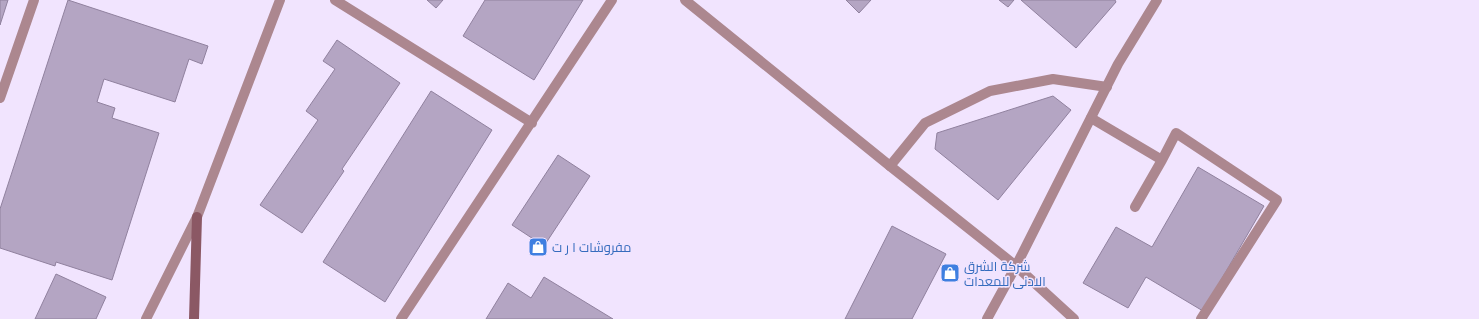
<svg xmlns="http://www.w3.org/2000/svg" width="1479" height="319" viewBox="0 0 1479 319" font-family="Spectral,Cairo,serif">
  <style>
    .building { fill: #b4a5c3; stroke: #90819e }
    .lines { fill: none; stroke-linecap: round; stroke-linejoin: round }
    .lane { stroke: #ac878f; stroke-width: 10 }
    .street { stroke: #ac878f; stroke-width: 10 }
    .secondary { stroke: #8b5864; stroke-width: 10 }
    .labels { text-anchor: middle; stroke-width: 3; stroke-linejoin: round; paint-order: stroke }
    .shop-label { font-size: 13px; fill: #366cbe; stroke: #f1e4fe; text-anchor: start }
  </style>
  <rect width="100%" height="100%" fill="#f1e4fe"/>
  <path class="building" d="M0,0h8l-8,25z
    M68,0l140,46 -6,18 -13,-5 -14,43 -71,-23 -7,23 18,6 -3,10 47,15 -47,147 -56,-18 -1,4 -55,-18v-39z
    M427,0h16l-7,8z
    M485,0h98l-49,80 -71,-44z
    M846,0h25l-12,13z
    M999,0h15l-6,7z
    M1021,0h94l1,2 -40,46z
    M337,40l63,43 -58,86 2,2 -42,62 -42,-28 58,-85 -12,-9 29,-42 -12,-8z
    M431,91l61,39 -107,172 -62,-40z
    M1053,96l18,14 -73,90 -63,-51 2,-16z
    M558,155l32,21 -46,70 -32,-21z
    M1198,167l66,39 -61,105 -57,-34 -18,31 -45,-25 33,-56 36,20z
    M892,226l54,28 -34,65h-67z
    M56,274l50,23 -10,22h-61z
    M544,277l69,42h-127l22,-36 23,15z"/>
  <g class="lines">
    <path class="lane" d="M1091,118l71,42 -27,47
      M1162,160l14,-27 101,67 -76,119
      M890,166l35,-43 65,-32 63,-12 54,8"/>
    <path class="street" d="M335,0l197,123
      M685,0l205,166 126,100 58,53
      M0,98l34,-98
      M146,319l51,-102 83,-217
      M401,319l211,-319
      M987,319l29,-53 102,-202 39,-64"/>
    <path class="secondary" d="M194,319l3,-102"/>
  </g>
  <defs>
    <symbol id="shop-square" viewBox="-11 -11 22 22"><rect x="-9" y="-9" width="18" height="18" rx="4" fill="#3f7fe0" stroke="#f1e4fe"/><path d="M-5-2.5h2.3a2.7 3.5 0 0 1 5.4 0H5L5.5 6h-11ZM-1.5-2.5h3a1.5 2.3 0 0 0-3 0Z" fill="#fff"/></symbol>
  </defs>
  <g fill-rule="evenodd">
    <use href="#shop-square" x="527" y="236" width="22" height="22"/>
    <use href="#shop-square" x="939" y="262" width="22" height="22"/>
  </g>
  <g class="labels">
    <g class="shop-label">
      <text x="552" y="252">مفروشات ا ر ت</text>
      <text x="964" y="271">شركة الشرق<tspan x="964" dy="15">الادنى للمعدات</tspan></text>
    </g>
  </g>
</svg>
